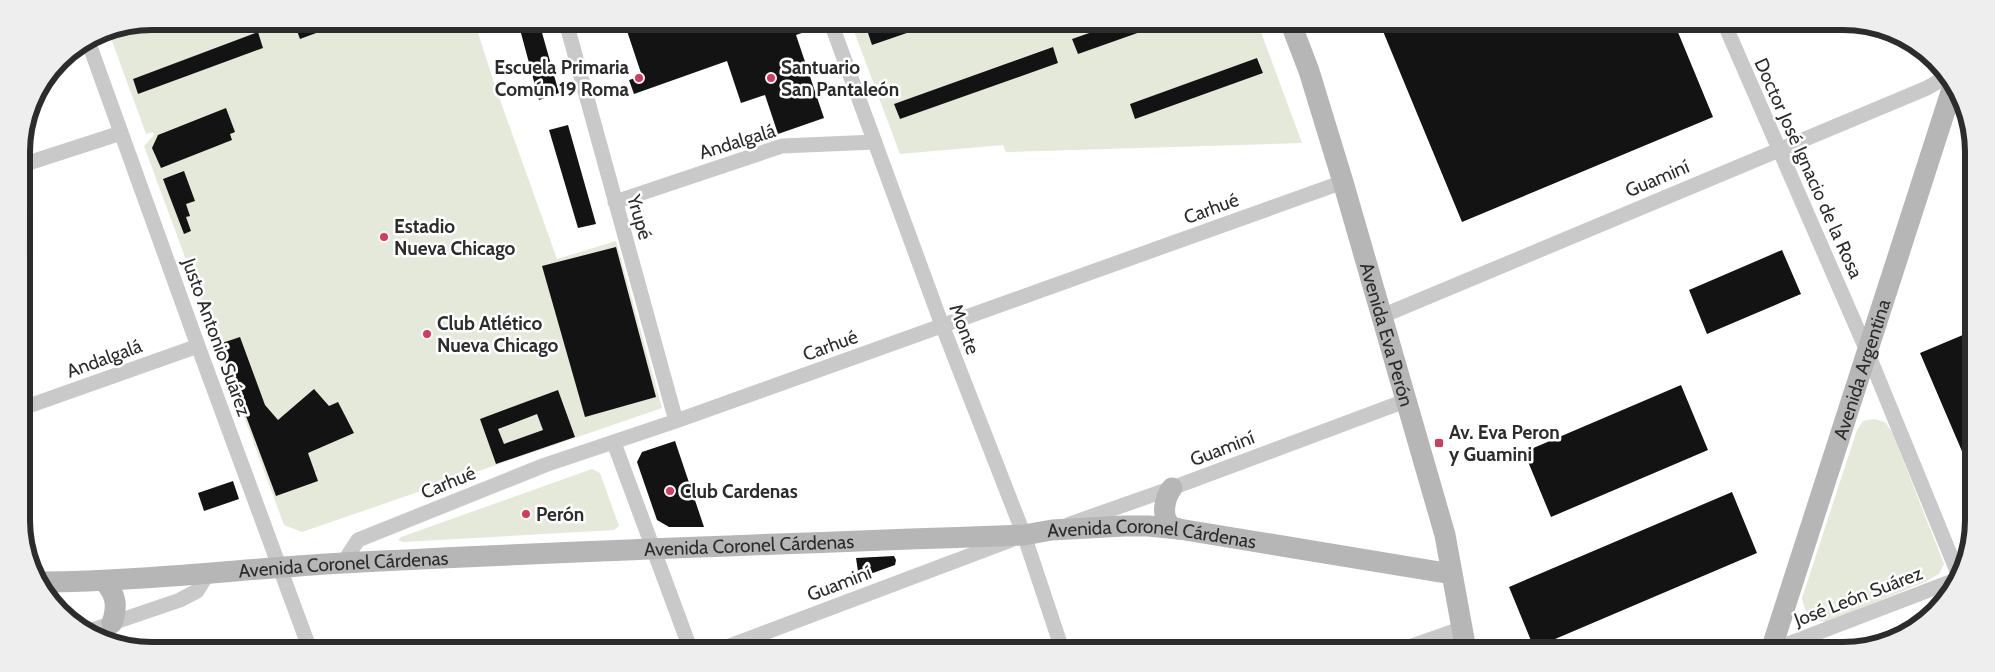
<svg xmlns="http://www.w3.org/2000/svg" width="1995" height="672" viewBox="0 0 1995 672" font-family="Cabin,sans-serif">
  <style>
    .green { fill: #e4e9da; fill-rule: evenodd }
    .building { fill: #131313; fill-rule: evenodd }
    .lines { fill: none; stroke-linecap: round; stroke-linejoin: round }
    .street { stroke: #c9c9c9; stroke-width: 15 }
    .secondary { stroke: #b6b6b6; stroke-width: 21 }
    .poi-dot { fill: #d73a5f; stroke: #fff; stroke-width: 2 }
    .labels { text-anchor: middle; stroke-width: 5; stroke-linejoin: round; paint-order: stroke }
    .poi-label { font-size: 19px; font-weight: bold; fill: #2c2c2c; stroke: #fff; text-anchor: start }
    .street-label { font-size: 19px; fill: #2c2c2c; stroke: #fff }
    .rim { fill: none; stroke: #2c2c2c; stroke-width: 6 }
  </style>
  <rect width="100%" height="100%" fill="#fff"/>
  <path class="green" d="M152,21l147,1 -4,2 5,15 46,-17 129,1 19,60 63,176 59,-18 46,167 -360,124 -18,-7 -140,-379 10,-11 -1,-3 -7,2 -38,-104zM258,33l5,15 -125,46 -5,-15z
    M851,23h35l-19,7 6,15 61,-22 181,1 -43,15 6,15 85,-30h95l44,119 -296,9 -3,-7 -103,9zM1052,47l6,16 -158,56 -5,-15zM1258,58l5,15 -128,46 -5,-15z
    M1874,419l11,3 7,10 52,132 -5,10 -12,7 -99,41c-17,-1 -23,-8 -26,-24l55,-168 6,-9z
    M592,469l8,4 19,53 -5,4 -211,12 -5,-2 3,-3z"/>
  <path class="building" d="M299,22h47l-46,17 -6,-16z
    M518,22h21l20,71 -20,7z
    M624,22l190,1 2,5 -20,7 28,83 -46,16 -13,-39 -24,8 -14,-42 -93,33 -5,-14 13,-4z
    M886,23h47v1l-61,21 -5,-15z
    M1115,24h48l-85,30 -6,-15z
    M1380,24l295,1 38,92 -251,105z
    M258,32l5,16 -125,46 -5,-15z
    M1053,47l5,16 -158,56 -6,-15z
    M1257,58l6,15 -128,46 -5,-15z
    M226,108l9,24 -5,2 2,6 -71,28 -9,-20 6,-13z
    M568,125l28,99 -18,4 -29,-98z
    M184,171l11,30 -9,3 4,12 -4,1 5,14 -7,3 -21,-55z
    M616,247l40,150 -71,20 -43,-151z
    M1782,250l19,44 -94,40 -18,-44z
    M1970,332v138l-50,-117z
    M240,337l25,68 13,15 36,-31 15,17 9,-4 16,31 -46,20 10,28 -42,15 -57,-152z
    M1681,385l27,65 -157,67 -27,-65z
    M558,390l17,47 -79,27 -16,-45zM537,414l6,16 -39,14 -6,-15z
    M23,431h2l6,16 -8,3z
    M675,441l29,86h-35l-12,-7 -20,-58 5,-10z
    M233,481l6,18 -35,12 -6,-18z
    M1732,492l25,61 -223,95 -25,-61z
    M894,556l2,4 -1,5 -36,13 -3,-20z"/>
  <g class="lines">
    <path class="street" d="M566,22l110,399
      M831,23l111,302 82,210 38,114
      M1725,25l142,326 92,225
      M88,41l110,305 111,301
      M22,165l99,-32
      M615,202l167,-56 93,-4
      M1382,316l545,-228 19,-11
      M23,408l175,-62
      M614,443l76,205
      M1070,524l102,-36 233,-87
      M343,563l15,-23 187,-75 131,-44 667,-239
      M92,630l88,-30 17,-9 10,-16
      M724,648l287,-108
      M1403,649l60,-21
      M1772,650l186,-71"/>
    <g class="secondary">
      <path id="s1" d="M1291,24l18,47 34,111 102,353 21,115"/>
      <path d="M1172,488c-7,9 -12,29 -1,38 2,2 5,2 8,3"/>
      <path id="s2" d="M42,582c101,-1 200,-13 301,-19 227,-12 454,-20 681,-28l28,-5 72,-4h24l31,3 273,45"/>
      <path d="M105,582c11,13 13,24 7,41"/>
      <path id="s3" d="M1771,650l181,-561"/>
    </g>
  </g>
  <g class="poi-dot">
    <circle cx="639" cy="78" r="5"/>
    <circle cx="771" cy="78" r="5"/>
    <circle cx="384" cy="237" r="5"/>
    <circle cx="427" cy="334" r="5"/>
    <rect x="1434" y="438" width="10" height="10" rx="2.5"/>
    <circle cx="670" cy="491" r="5"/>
    <circle cx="526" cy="514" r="5"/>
  </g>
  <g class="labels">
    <g class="poi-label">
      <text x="629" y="74" text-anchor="end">Escuela Primaria<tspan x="629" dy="22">Común 19 Roma</tspan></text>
      <text x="781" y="74">Santuario<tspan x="781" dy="22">San Pantaleón</tspan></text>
      <text x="394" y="233">Estadio<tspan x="394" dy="22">Nueva Chicago</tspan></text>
      <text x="437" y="330">Club Atlético<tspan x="437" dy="22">Nueva Chicago</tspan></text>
      <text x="1449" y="439">Av. Eva Peron<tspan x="1449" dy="22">y Guamini</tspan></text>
      <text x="680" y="498">Club Cardenas</text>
      <text x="536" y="521">Perón</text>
    </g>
    <g class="street-label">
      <text transform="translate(737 141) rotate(-17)" y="7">Andalgalá</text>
      <text transform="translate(1809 168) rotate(66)" y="7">Doctor José Ignacio de la Rosa</text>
      <text transform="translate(1657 178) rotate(-23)" y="7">Guaminí</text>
      <text transform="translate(1211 208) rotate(-20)" y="7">Carhué</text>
      <text transform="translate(640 217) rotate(74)" y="7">Yrupé</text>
      <text transform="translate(965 329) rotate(69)" y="7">Monte</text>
      <text dy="7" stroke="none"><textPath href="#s1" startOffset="325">Avenida Eva Perón</textPath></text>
      <text transform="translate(217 337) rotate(70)" y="7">Justo Antonio Suárez</text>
      <text transform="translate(830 345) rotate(-20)" y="7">Carhué</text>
      <text transform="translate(104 358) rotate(-20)" y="7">Andalgalá</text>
      <text dy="7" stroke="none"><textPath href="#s3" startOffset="295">Avenida Argentina</textPath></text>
      <text transform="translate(1222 448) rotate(-21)" y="7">Guaminí</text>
      <text transform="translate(448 482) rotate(-22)" y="7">Carhué</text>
      <text dy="7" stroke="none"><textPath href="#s2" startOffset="1112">Avenida Coronel Cárdenas</textPath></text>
      <text dy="7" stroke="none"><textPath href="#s2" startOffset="708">Avenida Coronel Cárdenas</textPath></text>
      <text dy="7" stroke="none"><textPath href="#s2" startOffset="302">Avenida Coronel Cárdenas</textPath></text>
      <text transform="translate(839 583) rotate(-21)" y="7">Guaminí</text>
      <text transform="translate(1858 596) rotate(-21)" y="7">José León Suárez</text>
    </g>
  </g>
  <path d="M0 0H1995V672H0ZM152 30H1843A122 122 0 0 1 1965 152V520A122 122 0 0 1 1843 642H152A122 122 0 0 1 30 520V152A122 122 0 0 1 152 30Z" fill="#eee" fill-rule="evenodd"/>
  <path class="rim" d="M152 30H1843A122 122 0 0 1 1965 152V520A122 122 0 0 1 1843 642H152A122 122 0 0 1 30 520V152A122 122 0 0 1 152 30Z"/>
</svg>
